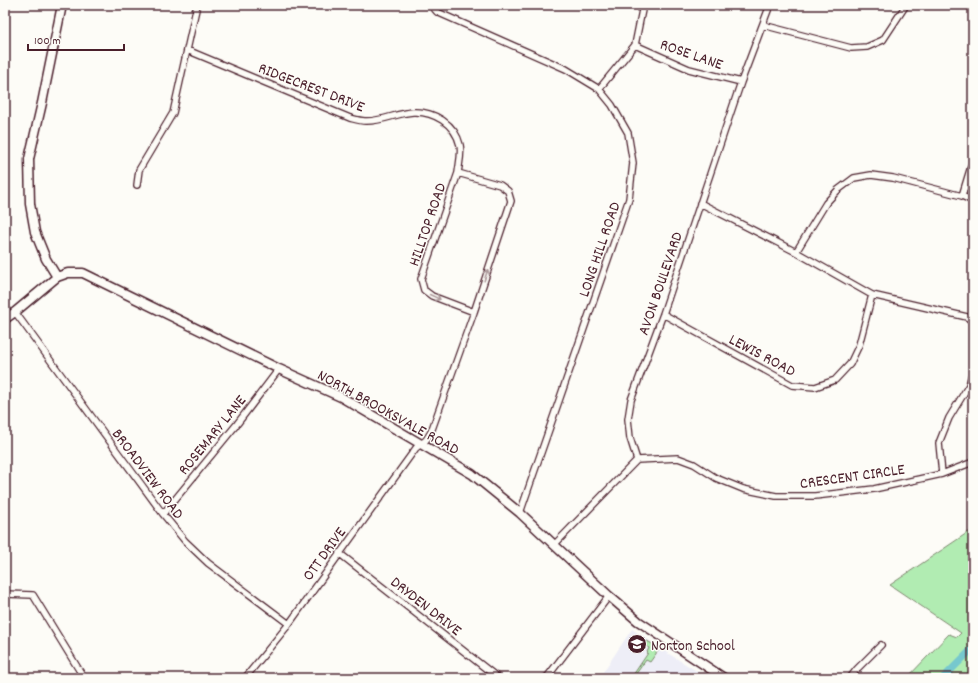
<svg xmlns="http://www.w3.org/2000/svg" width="978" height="683" viewBox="0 0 978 683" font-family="Dekko,sans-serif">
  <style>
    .built { fill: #eeeef7 }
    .green { fill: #b1ecb2; stroke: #7e866e }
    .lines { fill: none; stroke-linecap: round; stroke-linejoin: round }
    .canal { stroke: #76c8ce; stroke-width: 7 }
    .street-casing { stroke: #4a1f2b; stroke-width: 8 }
    .secondary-casing { stroke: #4a1f2b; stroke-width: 11 }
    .street { stroke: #fdfcf7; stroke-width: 5.5 }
    .secondary { stroke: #fdfcf7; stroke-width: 8 }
    .oneway { stroke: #ac999b }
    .labels { text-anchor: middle; stroke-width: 3; stroke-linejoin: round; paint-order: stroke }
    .street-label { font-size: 16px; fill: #4a1f2b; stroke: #fdfcf7 }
    .poi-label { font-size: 16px; fill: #4a1f2b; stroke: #fdfcf7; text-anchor: start }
  </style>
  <rect width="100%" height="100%" fill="#fdfcf7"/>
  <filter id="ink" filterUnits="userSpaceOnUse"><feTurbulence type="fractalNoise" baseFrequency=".025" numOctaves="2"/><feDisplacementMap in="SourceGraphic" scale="8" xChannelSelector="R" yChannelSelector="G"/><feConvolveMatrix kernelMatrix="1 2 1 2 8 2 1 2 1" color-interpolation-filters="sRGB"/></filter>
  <g filter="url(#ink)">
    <path class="built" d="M632,629l37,25 31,19 -4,5h-97z"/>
    <path class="green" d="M973,529v149h-66l42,-44 8,3 4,-4 -71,-48z
      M647,641l13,7 -10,14 -4,-2 -13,18h-2l17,-25 -1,-1 2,-4 -4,-3z"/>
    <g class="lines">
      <path class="canal" d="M943,678l30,-30"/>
      <defs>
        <path id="street" d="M431,5l6,7 129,57 33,20 13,16 16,28 5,30 -4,36 -109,314
          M763,25l88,23 16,-1 16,-7 23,-35
          M635,45l54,24 52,13
          M187,50l163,68c4,1 10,3 15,3 16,1 32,-8 48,-9 21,-1 42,12 47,33 2,9 -1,19 -2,28l-37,106 3,11 8,6 42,16
          M599,89l36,-44 8,-40
          M137,185l2,-15 34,-57 24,-108
          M962,196l11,-36
          M700,203l96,49 76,43 95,22 6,5
          M796,252l30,-49 12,-13 16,-12 17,-3 22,3 69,18 11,5
          M15,312l148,202 22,27 23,22 81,61
          M663,314l129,71 23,2 20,-7 15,-16 9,-19 13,-50
          M637,460l41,-2 16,6 22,14 27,11 33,7h39l59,-7 68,-15 31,-12
          M942,474l-3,-31 10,-25 20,-33 4,-15
          M163,514l74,-90 42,-55
          M554,545l83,-85 -7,-22 -2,-19 3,-19 32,-86 78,-232 29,-77
          M339,553l159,125
          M5,594l28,1 51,83
          M245,678l44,-54 127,-176 10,-8 5,-8 43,-120 37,-111 -3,-10 -8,-6 -42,-12
          M545,678l3,-2 61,-80
          M850,678l7,-9 24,-24"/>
        <path id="secondary" d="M57,277l-11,-18 -11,-27 -5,-28 -1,-45 13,-56 20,-98
          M5,319l10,-7 42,-35 11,-4h15l196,96 62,28 131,77 48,39 89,83 29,25 86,57"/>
      </defs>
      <use href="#street" class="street-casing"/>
      <use href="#secondary" class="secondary-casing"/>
      <use href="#street" class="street"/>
      <use href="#secondary" class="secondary"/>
    </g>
    <defs><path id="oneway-shaft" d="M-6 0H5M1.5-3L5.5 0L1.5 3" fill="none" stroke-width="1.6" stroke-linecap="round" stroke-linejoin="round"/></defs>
    <g class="oneway">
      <use href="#oneway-shaft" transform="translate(486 275) rotate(-72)"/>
      <use href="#oneway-shaft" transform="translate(435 297) rotate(25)"/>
    </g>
  </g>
  <defs>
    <symbol id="school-disc" viewBox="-11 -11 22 22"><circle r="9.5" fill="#4a1f2b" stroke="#fdfcf7"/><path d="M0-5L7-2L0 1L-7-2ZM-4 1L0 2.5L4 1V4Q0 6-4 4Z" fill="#fff"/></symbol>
  </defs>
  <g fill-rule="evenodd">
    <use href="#school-disc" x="626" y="633" width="22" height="22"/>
  </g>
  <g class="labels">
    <g class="street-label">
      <text transform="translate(692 53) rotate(19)" y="6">ROSE LANE</text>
      <text transform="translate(312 86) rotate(21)" y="6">RIDGECREST DRIVE</text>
      <text transform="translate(426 224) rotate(-71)" y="6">HILLTOP ROAD</text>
      <text transform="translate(598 249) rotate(-71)" y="6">LONG HILL ROAD</text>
      <text transform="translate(659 283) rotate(-71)" y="6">AVON BOULEVARD</text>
      <text transform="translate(763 354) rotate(28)" y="6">LEWIS ROAD</text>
      <text transform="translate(389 411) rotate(29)" y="6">NORTH BROOKSVALE ROAD</text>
      <text transform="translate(211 434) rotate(-51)" y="6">ROSEMARY LANE</text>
      <text transform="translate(149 473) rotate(53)" y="6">BROADVIEW ROAD</text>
      <text transform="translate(852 475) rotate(-8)" y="6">CRESCENT CIRCLE</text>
      <text transform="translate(323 553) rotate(-54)" y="6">OTT DRIVE</text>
      <text transform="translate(427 605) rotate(38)" y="6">DRYDEN DRIVE</text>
    </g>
    <g class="poi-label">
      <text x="651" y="650">Norton School</text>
    </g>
  </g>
  <rect width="978" height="683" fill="none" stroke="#fdfcf7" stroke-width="20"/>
  <rect x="10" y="10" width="958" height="663" fill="none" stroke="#4a1f2b" stroke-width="1.5" filter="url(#ink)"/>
  <path d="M28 44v6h96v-6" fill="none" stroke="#4a1f2b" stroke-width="2"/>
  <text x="34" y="44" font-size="12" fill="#4a1f2b" stroke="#fdfcf7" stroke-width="3" paint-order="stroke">100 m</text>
</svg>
